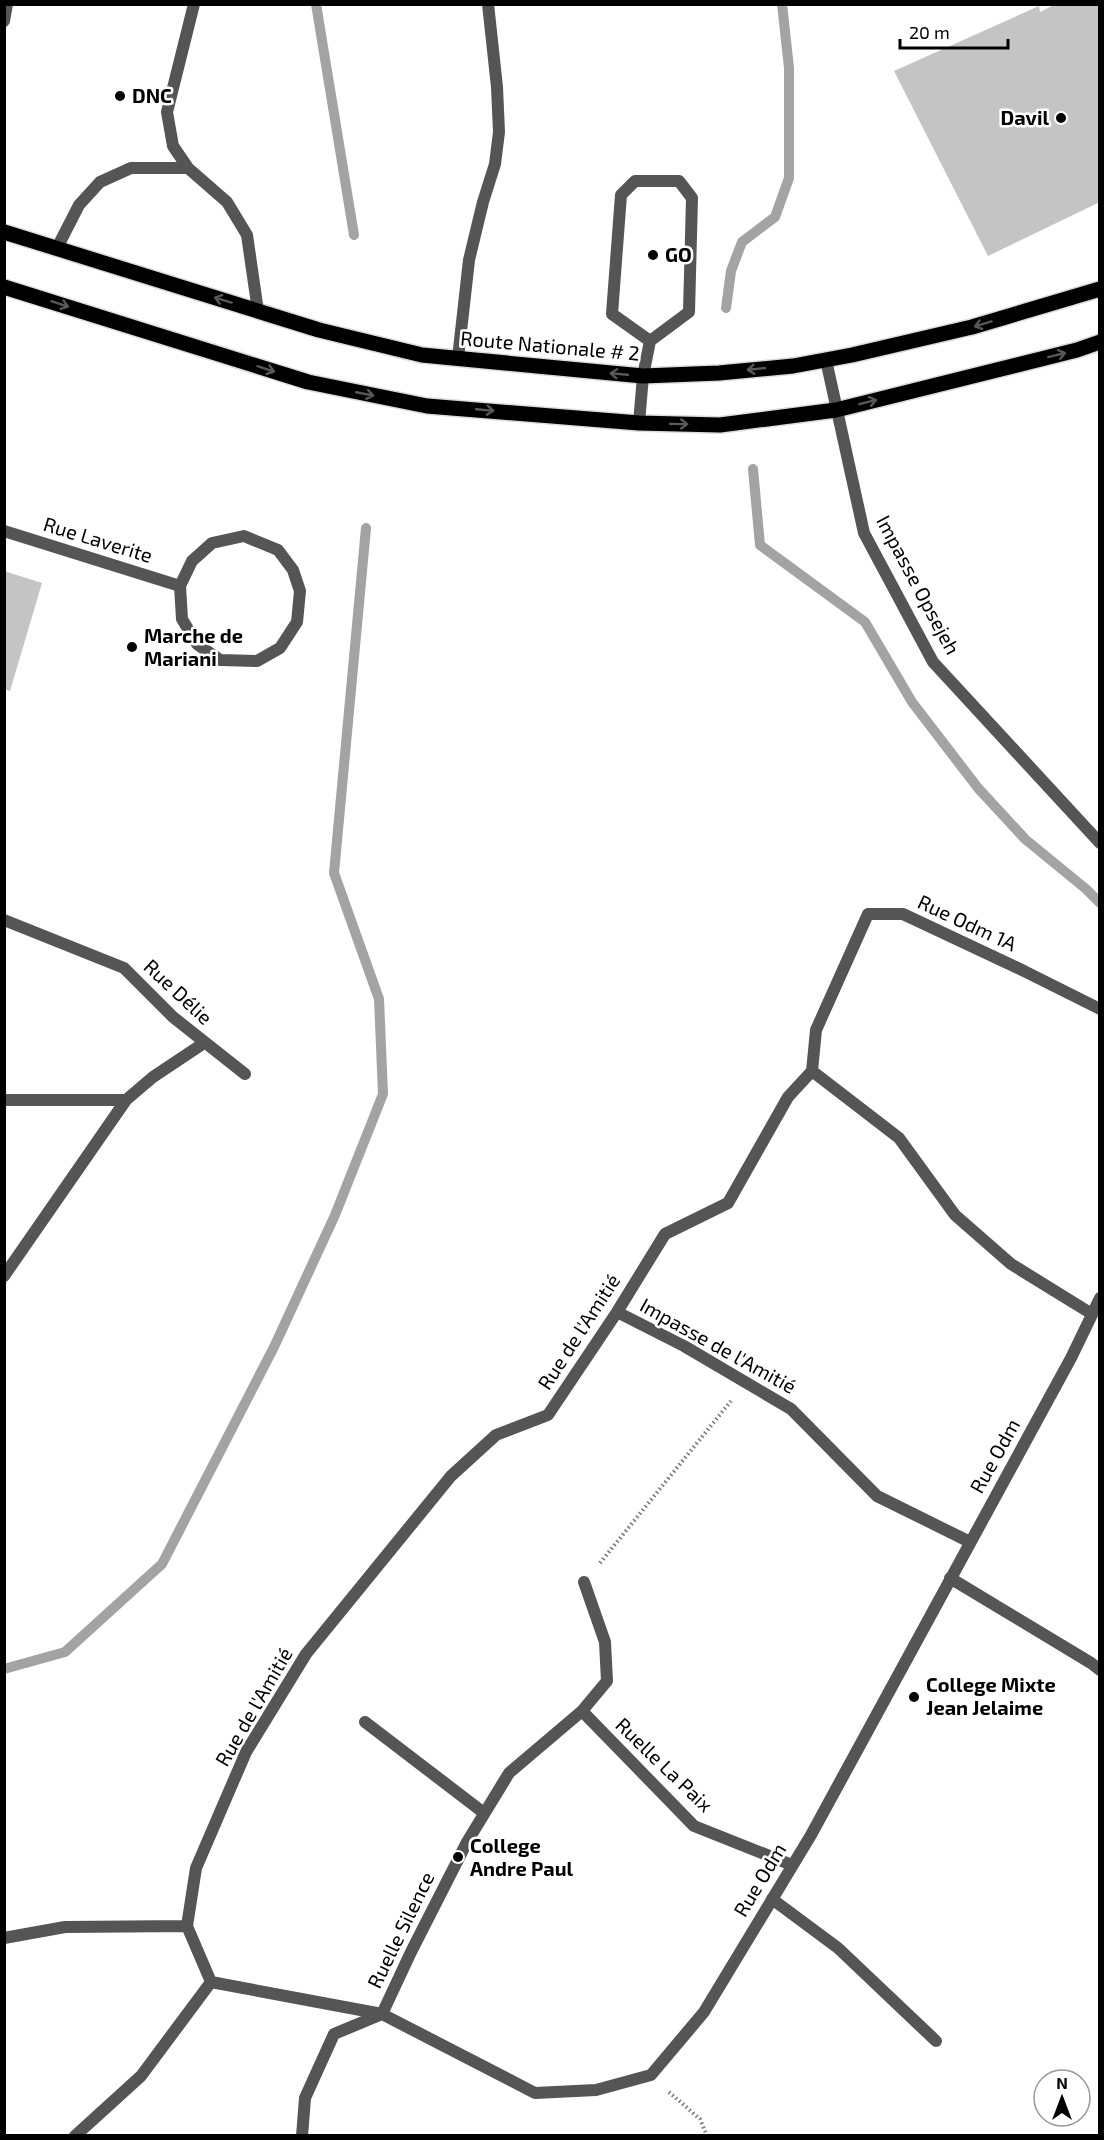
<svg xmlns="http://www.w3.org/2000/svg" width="1104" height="2140" viewBox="0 0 1104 2140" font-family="'Exo 2',sans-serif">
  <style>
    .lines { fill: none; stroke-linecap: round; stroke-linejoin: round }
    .stream { stroke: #a3a3a3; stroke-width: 10 }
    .building { fill: #c4c4c4 }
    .primary-casing { stroke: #dbdbdb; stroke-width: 18 }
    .path { stroke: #777; stroke-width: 4; stroke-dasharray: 1.5 3; stroke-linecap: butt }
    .lane { stroke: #555; stroke-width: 12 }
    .street { stroke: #555; stroke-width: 12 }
    .primary { stroke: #000; stroke-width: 15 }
    .oneway { stroke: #595959 }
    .poi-dot { fill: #000; stroke: #fff; stroke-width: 2 }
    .labels { text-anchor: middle; stroke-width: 5; stroke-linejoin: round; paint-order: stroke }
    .poi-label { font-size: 20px; font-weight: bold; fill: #000; stroke: #fff; text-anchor: start }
    .street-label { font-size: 20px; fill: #000; stroke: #fff }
  </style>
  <rect width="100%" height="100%" fill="#fff"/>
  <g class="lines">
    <path class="stream" d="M316,4l38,231
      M726,308l5,-37 11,-29 33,-25 14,-39v-110l-7,-64
      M753,469l7,76 105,77 47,80 66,86 47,51 61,50 14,14
      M4,1669l61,-17 97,-88 112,-217 61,-132 48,-121 -4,-95 -45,-126 32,-345"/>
  </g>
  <path class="building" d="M1056,4h44v198l-112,54 -94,-185 145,-65 1,6z
    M4,571l38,12 -32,108 -6,-2z"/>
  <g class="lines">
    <defs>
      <path id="primary" d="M4,232l315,98 103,25 221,21 76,-3 74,-7 59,-11 120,-28 128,-38
        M4,287l304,95 119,24 212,17 81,2 116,-15 241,-60 23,-8"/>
    </defs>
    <use href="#primary" class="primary-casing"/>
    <path class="path" d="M600,1563l131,-162
      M669,2092l31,27 7,17"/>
    <path class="lane" d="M194,4l-27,108 6,34 15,22 39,34 20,33 11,76
      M4,21l3,-17
      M57,248l22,-43 21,-23 31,-14h57
      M458,358l11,-98 14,-58 12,-38 4,-32 -2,-45 -9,-83
      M639,423l4,-47 7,-35 -38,-27 9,-119 14,-14h44l13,17 -3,114 -39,29
      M244,536l34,14 15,20 7,21 -3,31 -17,26 -23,13 -37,-1 -23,-16 -15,-25 -2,-33 12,-25 20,-18z
      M4,920l120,48 49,49 72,57
      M365,1722l119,91
      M772,1899l66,49 98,93"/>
    <path class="street" d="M826,360l38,173 69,129 167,181
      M4,531l176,55
      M812,1071l4,-41 52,-116h35l121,57 76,38
      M4,1100h122
      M4,1276l122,-176 27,-23 51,-34
      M617,1312l67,34 107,63 86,87 93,46
      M950,1578l141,85 9,7
      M582,1711l112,115 98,39
      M187,1926l9,-58 50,-116 60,-98 145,-178 45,-41 52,-20 69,-103 48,-78 63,-31 60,-106 24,-26 87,67 56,77 56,49 81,50
      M187,1926l24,56 171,32 29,-62 56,-110 42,-69 73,-62 25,-30 -2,-39 -21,-60
      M4,1938l61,-11 122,-1
      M75,2136l66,-60 70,-94
      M302,2136l3,-38 29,-64 48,-20 153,79 61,-3 55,-15 53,-63 107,-177 260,-477 29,-60"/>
    <use href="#primary" class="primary"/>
  </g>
  <defs><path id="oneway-shaft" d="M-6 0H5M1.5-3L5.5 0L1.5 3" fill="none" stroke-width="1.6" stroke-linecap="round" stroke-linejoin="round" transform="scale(1.5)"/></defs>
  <g class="oneway">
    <use href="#oneway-shaft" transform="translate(223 300) rotate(-163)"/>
    <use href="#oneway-shaft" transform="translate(60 304) rotate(18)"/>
    <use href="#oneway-shaft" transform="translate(983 324) rotate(163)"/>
    <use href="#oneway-shaft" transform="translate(1057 355) rotate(-14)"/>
    <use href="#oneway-shaft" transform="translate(266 369) rotate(18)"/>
    <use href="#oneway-shaft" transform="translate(756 369) rotate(174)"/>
    <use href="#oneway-shaft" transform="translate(619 374) rotate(-175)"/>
    <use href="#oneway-shaft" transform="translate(365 394) rotate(11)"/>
    <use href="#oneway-shaft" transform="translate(868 402) rotate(-14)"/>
    <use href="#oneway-shaft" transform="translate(485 410) rotate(5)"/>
    <use href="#oneway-shaft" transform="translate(679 424) rotate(1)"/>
  </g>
  <g class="poi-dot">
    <circle cx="120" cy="96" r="6"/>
    <circle cx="1061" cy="118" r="6"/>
    <circle cx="653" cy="255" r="6"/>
    <circle cx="132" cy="647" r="6"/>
    <circle cx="914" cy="1697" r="6"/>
    <circle cx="458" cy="1857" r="6"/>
  </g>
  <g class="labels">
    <g class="poi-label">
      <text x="132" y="103">DNC</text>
      <text x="1049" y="125" text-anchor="end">Davil</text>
      <text x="665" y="262">GO</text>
      <text x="144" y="643">Marche de<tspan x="144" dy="23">Mariani</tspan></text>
      <text x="926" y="1692">College Mixte<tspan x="926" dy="23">Jean Jelaime</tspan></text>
      <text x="470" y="1853">College<tspan x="470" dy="23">Andre Paul</tspan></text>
    </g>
    <g class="street-label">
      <text transform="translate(550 346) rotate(5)" y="7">Route Nationale # 2</text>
      <text transform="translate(98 540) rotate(17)" y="7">Rue Laverite</text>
      <text transform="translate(918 585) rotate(62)" y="7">Impasse Opsejeh</text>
      <text transform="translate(967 923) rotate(25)" y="7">Rue Odm 1A</text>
      <text transform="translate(178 992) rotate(43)" y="7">Rue Délie</text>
      <text transform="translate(579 1332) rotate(-57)" y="7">Rue de l'Amitié</text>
      <text transform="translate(718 1346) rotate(29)" y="7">Impasse de l'Amitié</text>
      <text transform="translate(995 1456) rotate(-61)" y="7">Rue Odm</text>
      <text transform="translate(254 1707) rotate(-60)" y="7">Rue de l'Amitié</text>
      <text transform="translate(664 1765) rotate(44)" y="7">Ruelle La Paix</text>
      <text transform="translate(760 1880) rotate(-59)" y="7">Rue Odm</text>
      <text transform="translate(401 1930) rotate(-64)" y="7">Ruelle Silence</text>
    </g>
  </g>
  <rect width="1104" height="2140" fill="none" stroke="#000000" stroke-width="12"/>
  <g transform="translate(1062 2098)"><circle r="28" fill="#ffffff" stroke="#999999" stroke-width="1.5"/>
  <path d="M0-4.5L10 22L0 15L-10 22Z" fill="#000000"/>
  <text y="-9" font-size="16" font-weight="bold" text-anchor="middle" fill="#000000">N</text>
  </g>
  <path d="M900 39v9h108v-9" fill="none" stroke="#000000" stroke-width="3"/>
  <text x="909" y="39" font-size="18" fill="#000000" stroke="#ffffff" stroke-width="4.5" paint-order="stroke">20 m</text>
</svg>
